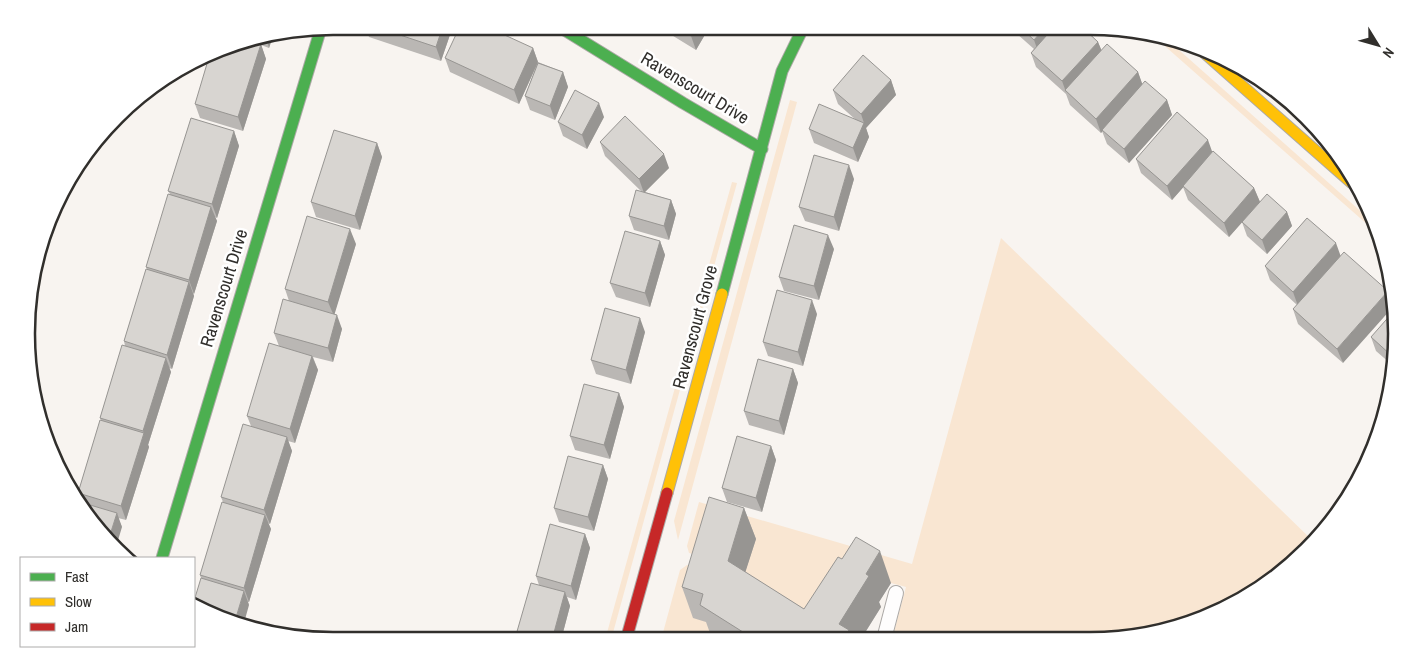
<svg xmlns="http://www.w3.org/2000/svg" width="1423" height="667" viewBox="0 0 1423 667" font-family="'Archivo Narrow',sans-serif">
  <style>
    .green { fill: #f9e6d2 }
    .lines { fill: none; stroke-linecap: round; stroke-linejoin: round }
    .lane-casing { stroke: #aca9a6; stroke-width: 16 }
    .fast-casing { stroke: #aca9a6; stroke-width: 13 }
    .slow-casing { stroke: #aca9a6; stroke-width: 13 }
    .jam-casing { stroke: #aca9a6; stroke-width: 13 }
    .lane { stroke: #fefdfd; stroke-width: 14 }
    .fast { stroke: #4caf50; stroke-width: 11 }
    .slow { stroke: #ffc107; stroke-width: 11 }
    .jam { stroke: #c62828; stroke-width: 11 }
    .wall { fill: #bab7b4 }
    .shaded-wall { fill: #979592 }
    .building { fill: #d8d5d1; stroke: #979592 }
    .labels { text-anchor: middle; stroke-width: 5; stroke-linejoin: round; paint-order: stroke }
    .street-label { font-size: 18px; fill: #312f2c; stroke: #fff }
    .rim { fill: none; stroke: #312f2c; stroke-width: 2.5 }
  </style>
  <rect width="100%" height="100%" fill="#f8f4f0"/>
  <path class="green" d="M1158,40l12,2 205,182 2,9z
    M790,100l7,2 -119,438 -4,-19z
    M732,182l5,1 -126,457h-6z
    M1001,238l312,303 -36,36 -70,40 -77,21 -238,1 14,-52 -15,-4 -23,-15 -52,71 -105,-80 -22,-6 -2,-7 12,-44 213,62z
    M687,565l20,6 9,68 -55,1 19,-70z"/>
  <g class="lines">
    <defs>
      <path id="lane" d="M884,639l12,-46"/>
      <path id="fast" d="M558,26l125,77 79,46
        M722,294l60,-223 22,-45
        M162,558l159,-530"/>
      <path id="slow" d="M1199,48l153,135
        M667,493l55,-199"/>
      <path id="jam" d="M626,640l41,-147"/>
    </defs>
    <use href="#lane" class="lane-casing"/>
    <use href="#fast" class="fast-casing"/>
    <use href="#slow" class="slow-casing"/>
    <use href="#jam" class="jam-casing"/>
    <use href="#lane" class="lane"/>
    <use href="#fast" class="fast"/>
    <use href="#slow" class="slow"/>
    <use href="#jam" class="jam"/>
  </g>
  <path class="wall" d="M365,26h88l-12,35 -72,-24z
    M663,26h47l-14,24 -31,-19z
    M1008,26h73l17,16 3,8 37,22 4,12 25,16 5,15 -43,48 -22,-19 -5,-13 -1,2 -31,-28 -4,-11 -30,-27 -5,-14 3,-4z
    M273,36l-4,12 -8,-3 5,14 -23,72 -43,-13 -5,-14 39,-61z
    M533,48l5,14 25,10 5,15 -13,33 -25,-10 -5,-14 11,-29 -17,37 -69,-32 -5,-14z
    M891,80l5,15 -30,33 3,9 -11,25 -44,-19 -5,-14 47,-9 -18,-16 -5,-14z
    M604,117l-17,32 -24,-13 -5,-14z
    M234,131l5,15 -22,72 -2,-1 2,4 -23,73 -1,-1 1,3 -22,73 -3,-1 2,4 -23,73 1,2 -23,73 -8,-2 4,9 -41,-25 -3,-9 23,-73 -1,-2 25,-72 -1,-5 23,-72 -1,-2 24,-73 -2,-3z
    M600,142l69,26 -24,24 26,8 5,14 -7,26 -35,-10 -5,-14 13,-24 -37,-36z
    M377,143l5,14 -22,73 -44,-13 -5,-15z
    M1213,152l41,36 6,14 -31,35 -41,-37 -5,-13 -11,13 -31,-27 -5,-14z
    M854,179l-15,52 -34,-10 -6,-14z
    M1287,212l5,14 -25,28 -20,-18 -5,-14z
    M1307,218l36,145 -45,-39 -5,-15 4,-4 -27,-25 -5,-14z
    M660,241l5,14 -15,52 -34,-10 -6,-14z
    M356,244l-22,70 8,15 -9,33 -20,-5 5,13 -23,73 -7,-2 4,10 -22,73 -2,-1 3,6 -22,73h-1l1,3 -48,-27 -1,-3 23,-73 -2,-5 30,-71 -4,-10 32,-70 -5,-13 15,-32 -4,-12z
    M834,249l-15,51 -35,-9 -5,-14z
    M817,314l-14,52 -35,-10 -5,-14z
    M645,332l-14,52 -35,-10 -5,-14z
    M1397,333l-6,31 -15,-13 -5,-14z
    M793,369l5,14 -14,52 -35,-10 -5,-14z
    M619,393l5,14 -14,52 -35,-9 -5,-14z
    M771,446l5,14 -14,52 -35,-10 -5,-14z
    M603,465l5,14 -14,52 -35,-9 -5,-14z
    M744,508l12,31 -11,33 59,37 38,-50 49,24 -12,19 2,5 -20,32h-145l-5,-3 -5,-14 -13,-4 -11,-31z
    M585,534l5,14 -14,52 -9,-3 3,9 -9,34h-43l-2,-5 23,-50 -3,-9z"/>
  <path class="shaded-wall" d="M443,26h10l-12,35 -5,-14z
    M696,26h14l-14,24 -5,-14z
    M1046,26h17l-24,28 -5,-14z
    M273,36l-4,12 -3,-11z
    M1098,42l6,14 -38,36 -4,-11z
    M261,44l5,15 -23,72 -5,-14z
    M533,48l5,14 -19,42 -5,-14z
    M563,72l5,15 -13,33 -5,-14z
    M1138,72l5,14 -42,47 -5,-14z
    M891,80l5,15 -30,33 3,9 -11,25 -5,-14 11,-25 -3,-9z
    M1167,100l5,15 -43,48 -5,-14z
    M599,103l5,14 -17,32 -5,-14z
    M234,131l5,15 -22,72 -5,-14z
    M1208,140l5,14 -41,46 -5,-14z
    M377,143l5,14 -22,73 -5,-14z
    M664,154l5,14 -25,25 -5,-14z
    M849,165l5,14 -15,52 -5,-14z
    M1254,188l6,14 -31,35 -5,-14z
    M671,200l5,14 -7,26 -5,-14z
    M211,207l6,14 -23,73 -5,-14z
    M1287,212l5,14 -25,28 -5,-14z
    M350,229l6,15 -22,72 -6,-14z
    M828,235l6,14 -15,51 -5,-14z
    M660,241l5,14 -15,52 -5,-14z
    M1336,243l5,14 -43,49 -5,-14z
    M189,282l5,14 -22,73 -5,-14z
    M1388,291l4,17 -49,55 -6,-14z
    M812,300l5,14 -14,52 -5,-14z
    M337,315l5,14 -9,33 -5,-14z
    M640,318l5,14 -14,52 -5,-14z
    M312,356l6,14 -23,73 -5,-14z
    M166,358l5,14 -23,73 -5,-14z
    M793,369l5,14 -14,52 -5,-14z
    M619,393l5,14 -14,52 -6,-14z
    M144,433l5,14 -23,73 -5,-14z
    M287,437l5,14 -22,73 -6,-14z
    M771,446l5,14 -14,52 -6,-14z
    M603,465l5,14 -14,52 -6,-14z
    M744,508l12,31 -17,53 -11,-31z
    M117,513l5,14 -6,20 -7,-9z
    M265,515l6,14 -22,73 -5,-14z
    M585,534l5,14 -14,52 -5,-14z
    M880,551l11,32 -12,19 2,5 -20,32h-18l-4,-15 27,-50z
    M244,591l5,14 -5,18 -9,-2z
    M565,592l5,14 -9,34h-9z"/>
  <path class="building" d="M373,26h70l-7,21z
    M460,26h25l48,22 -19,42 -69,-32z
    M675,26h21l-5,10z
    M1019,26h27l-12,14z
    M1055,26h26l17,16 -36,39 -31,-28z
    M248,40l13,4 -23,73 -43,-13 14,-47 25,-14z
    M1107,44l31,28 -42,47 -31,-29z
    M863,55l28,25 -30,34 -28,-24z
    M538,63l25,9 -13,34 -25,-10z
    M1145,81l22,19 -43,49 -22,-19z
    M575,90l24,13 -17,32 -24,-13z
    M819,104l45,19 -11,25 -44,-19z
    M1177,112l31,28 -41,46 -31,-27z
    M625,116l39,38 -25,25 -39,-37z
    M191,118l43,13 -22,73 -44,-13z
    M334,130l43,13 -22,73 -44,-14z
    M1213,151l41,37 -30,35 -41,-37z
    M814,155l35,10 -15,52 -35,-10z
    M636,190l35,10 -7,26 -35,-10z
    M168,194l43,13 -22,73 -43,-13z
    M1267,194l20,18 -25,28 -20,-18z
    M307,216l43,13 -22,73 -43,-13z
    M1307,218l29,25 -43,49 -28,-26z
    M794,225l34,10 -14,51 -35,-9z
    M625,231l35,10 -15,52 -35,-10z
    M1344,252l44,39 -51,58 -44,-40z
    M146,269l43,13 -22,73 -43,-14z
    M777,290l35,10 -14,52 -35,-10z
    M283,299l54,16 -9,33 -54,-15z
    M605,308l35,10 -14,52 -35,-10z
    M1393,312l4,21 -5,23 -21,-19z
    M269,343l43,13 -22,73 -43,-13z
    M122,345l44,13 -23,73 -43,-13z
    M758,359l35,10 -14,52 -35,-10z
    M584,384l35,9 -15,52 -34,-9z
    M100,420l44,13 -23,73 -43,-13z
    M243,424l44,13 -23,73 -43,-13z
    M737,436l34,10 -15,52 -34,-10z
    M568,456l35,9 -15,52 -34,-9z
    M709,497l35,11 -16,53 76,48 34,-52 4,2 14,-22 24,14 -14,23 3,2 -30,48 10,6 -6,9h-89l-54,-34 3,-11 -21,-7z
    M80,502l37,11 -8,25z
    M222,502l43,13 -21,73 -44,-13z
    M550,524l35,10 -14,52 -35,-10z
    M201,578l43,13 -9,30 -19,-4 -22,-13v-3z
    M531,583l34,9 -13,48h-17l-19,-5z"/>
  <g class="labels">
    <g class="street-label">
      <text transform="translate(695 88) rotate(31)" y="6">Ravenscourt Drive</text>
      <text transform="translate(224 288) rotate(-73)" y="6">Ravenscourt Drive</text>
      <text transform="translate(695 327) rotate(-75)" y="6">Ravenscourt Grove</text>
    </g>
  </g>
  <path d="M0 0H1423V667H0ZM333 35H1090A298 298 0 0 1 1388 333V334A298 298 0 0 1 1090 632H333A298 298 0 0 1 35 334V333A298 298 0 0 1 333 35Z" fill="#fff" fill-rule="evenodd"/>
  <path class="rim" d="M333 35H1090A298 298 0 0 1 1388 333V334A298 298 0 0 1 1090 632H333A298 298 0 0 1 35 334V333A298 298 0 0 1 333 35Z"/>
  <rect x="20" y="557" width="175" height="90" fill="#ffffff" stroke="#adacab"/>
  <rect x="30" y="573" width="25" height="8" fill="#4caf50" stroke="#adacab"/>
  <text x="65" y="582" font-size="15" fill="#312f2c">Fast</text>
  <rect x="30" y="598" width="25" height="8" fill="#ffc107" stroke="#adacab"/>
  <text x="65" y="607" font-size="15" fill="#312f2c">Slow</text>
  <rect x="30" y="623" width="25" height="8" fill="#c62828" stroke="#adacab"/>
  <text x="65" y="632" font-size="15" fill="#312f2c">Jam</text>
  <g transform="translate(1378 45) rotate(127)" stroke="#ffffff" stroke-width="4" paint-order="stroke">
  <path d="M0-4L9 19L0 12L-9 19Z" fill="#312f2c"/>
  <text y="-8" font-size="14" font-weight="bold" text-anchor="middle" fill="#312f2c">N</text>
  </g>
</svg>
